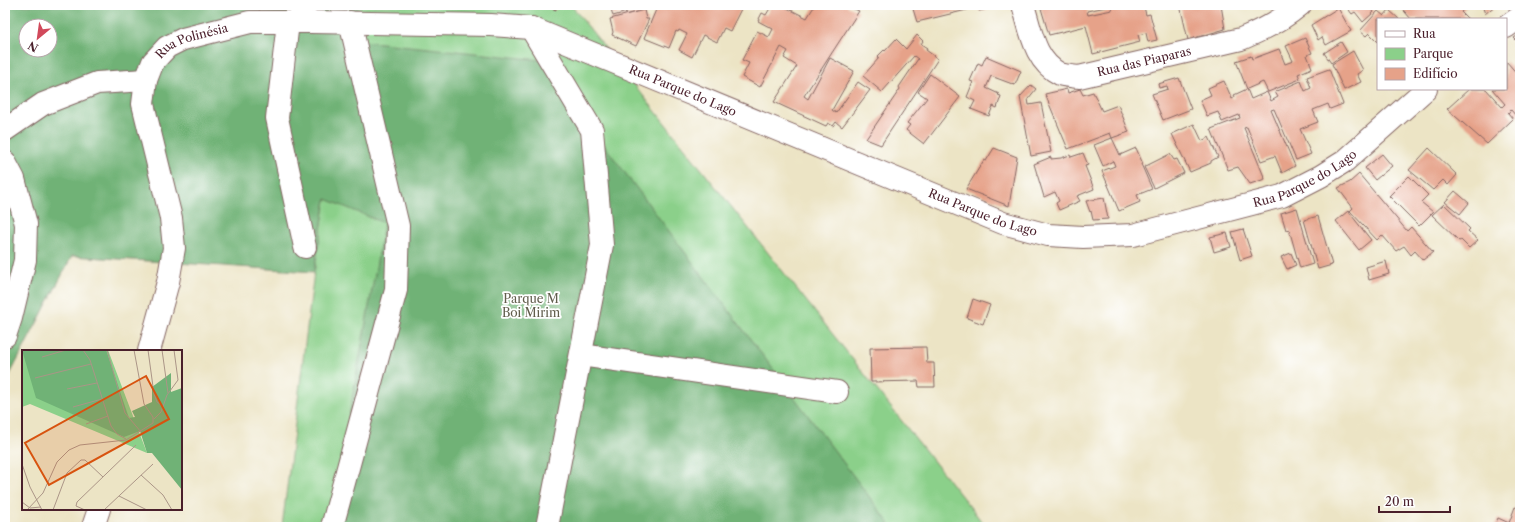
<svg xmlns="http://www.w3.org/2000/svg" width="1525" height="532" viewBox="0 0 1525 532" font-family="'Libre Caslon Text',serif">
  <style>
    .green { fill: #8bd08a; stroke: #6a785a }
    .forest { fill: #70b276; stroke: #5d6850; fill-rule: evenodd }
    .building { fill: #e6a289 }
    .lines { fill: none; stroke-linecap: round; stroke-linejoin: round }
    .minor-casing { stroke: #836461; stroke-width: 24 }
    .minor { stroke: #fff; stroke-width: 22 }
    .labels { text-anchor: middle; stroke-width: 3.5; stroke-linejoin: round; paint-order: stroke }
    .street-label { font-size: 12px; fill: #4a1f2b; stroke: #fff }
    .park-label { font-size: 12px; fill: #615d4c; stroke: #fff }
    .inset-road { fill: none; stroke: #ab9587; stroke-width: 1 }
    .view { fill: #d8530f; fill-opacity: 0.15; stroke: #d8530f; stroke-width: 2 }
    .inset-edge { fill: none; stroke: #4a1f2b; stroke-width: 2 }
  </style>
  <rect width="100%" height="100%" fill="#fff"/>
  <filter id="ink" filterUnits="userSpaceOnUse"><feTurbulence type="fractalNoise" baseFrequency=".025" numOctaves="2"/><feDisplacementMap in="SourceGraphic" scale="8" xChannelSelector="R" yChannelSelector="G"/><feConvolveMatrix kernelMatrix="1 2 1 2 8 2 1 2 1" color-interpolation-filters="sRGB"/></filter>
  <filter id="wash" filterUnits="userSpaceOnUse"><feTurbulence type="fractalNoise" baseFrequency=".012" numOctaves="4" result="noise"/><feDisplacementMap in="SourceGraphic" scale="16" xChannelSelector="R" yChannelSelector="G"/><feGaussianBlur stdDeviation="0.9" result="paint"/><feColorMatrix in="noise" values="0 0 0 0 0 0 0 0 0 0 0 0 0 0 0 0 0 1.4 0 .05"/><feComposite in="paint" operator="in"/></filter>
  <g filter="url(#wash)">
    <rect width="100%" height="100%" fill="#ece4c5"/>
    <path class="green" d="M358,5h213l415,522h-704l32,-255z"/>
    <path class="forest" d="M5,5h353l-5,35 187,20 352,467h-563l55,-304 -58,-24 -12,73 -242,-16 -67,128zM26,26h24v24h-24z"/>
    <g id="blocks">
      <path class="building" d="M542,5h13l1,5z
        M610,5h16l1,7 -14,4z
        M658,5h74l9,4 -11,22 -6,-3 -7,14 -14,-7 -11,22 -13,-7 8,-16 -8,-4 -1,2 -2,-1 -7,17 -25,-10z
        M772,5h9l26,13 8,-13h30l14,6 -55,85 4,3 22,-41 24,13 -22,39 4,3 22,-31 12,8 -28,37 -6,-5 -3,4 -5,-3 -2,3 -52,-24 23,-36 -13,-8 4,-7 -7,-4 -21,40 -18,-10 7,-14 -7,-3 15,-29 12,6 4,-8 -15,-8 4,-8 4,2z
        M927,5h72v1l-20,5v-4l-62,15 -4,-13z
        M1040,5h66v2l-19,4 1,4 24,-5 -1,-4 4,-1h33v1l-4,1 2,8 4,-1 7,26 -9,2 -2,-9 -8,2 2,7 -47,12 -7,-28 -37,9z
        M1180,5h41l4,24 -37,11z
        M1345,5h24l5,7 -11,10 -8,-10 -3,2z
        M1399,5h69l-7,7 7,7h-57z
        M1482,5h14l-11,9z
        M1338,8l13,23 -25,14 -4,-8 -4,3 -7,-15z
        M644,10l2,9h3l-13,27 -24,-11 1,-3 -3,-13z
        M1389,10l10,9h-21v23l-9,-9 -3,3 -6,-5 18,-20 6,5z
        M1520,34v10l-6,-6z
        M917,35l6,6 -2,3 6,4 -1,2 12,9 -57,86 -15,-6 34,-50 -1,-2 19,-28 -4,-3 -32,36 -19,-16 16,-18 -2,-1 7,-7 1,1 11,-12 10,10z
        M1305,38l7,15 -5,2 5,13 -14,6 2,5 -32,13 -5,-10 -16,7 -11,-28 15,-5 1,3 27,-10 6,15 8,-3 -7,-15z
        M1341,42l6,10 -16,11 -7,-10z
        M1353,51l10,19 -6,4 4,8 -17,8 -12,-26z
        M986,56l35,15 -6,14 -24,-9 -5,12 13,6 -1,1 3,1 -4,12 -4,-2 -4,10 -18,-7 4,-8 -8,-4 6,-15 -3,-1 8,-18 4,2z
        M1506,61l14,16v35l-4,4 -5,-6 -3,3 5,6 -26,25 -40,-35 22,-20h17l16,18 3,-3 -13,-15h14z
        M1329,69l14,35 -13,5 -2,-5 -15,6 5,12 -18,7 11,25 -15,6 -22,-51 -3,1 24,56 -13,7 -7,-17 -14,5 -14,-34 -3,1 21,51 -15,5 -12,-17 -10,3 -17,-41 29,-11 -1,-3 -17,7 -4,-10 -11,4 -7,-16 11,-5 -3,-7 16,-7 8,18 3,-2 -1,-2 13,-6 4,10 16,-7 4,9 7,-4 -3,-5 26,-11 4,10 6,-3 -4,-11z
        M930,74l30,23 -36,47 -18,-14 4,-5 -3,-2 20,-25 -9,-6z
        M1179,78l12,31 -28,11 -11,-26 16,-5 -1,-3 -8,2 -1,-4z
        M1031,85l5,4 -8,10 1,6 12,-2 10,49 -20,4 -11,-59z
        M1067,89l1,4 12,-4 3,6 10,-3 9,19 16,-6 11,27 -17,6 8,17 16,-7 7,16h-2l11,25 -15,6 3,7 -21,9 -17,-40 13,-5 -2,-5 -10,5 -9,-21 18,-7 -2,-5 -42,16 -23,-55z
        M1194,124l8,17 7,-4 9,20 -7,4v2l-21,9 -18,-38z
        M994,148l23,9 -8,49 -43,-17 18,-29 2,1z
        M1429,148l28,27 -9,10 -5,-5 -10,10 -24,-20z
        M1083,153l5,12 -3,1 9,23 -17,7 3,5 -21,9 -3,-7 3,-2 -4,-9 -11,5 -10,-33 17,-7v2l10,-1 9,-3 1,2z
        M1170,154l4,6 3,-1 7,14 -30,15 -10,-21z
        M1382,154l10,12 -17,14 -10,-12z
        M1359,174l48,57 4,-4 22,25 -10,8 -8,-9 -4,4 -7,-9 -8,5 -14,-16 -5,5 -27,-29 3,-3 -15,-20 12,-6z
        M1409,176l19,19 -7,7 12,10 -14,14 -30,-30z
        M1455,191l14,12 -9,11 -15,-12z
        M1104,198l4,21 -15,1 -2,-9 -1,1 -4,-11z
        M1444,204l26,25 -2,2 10,9 -9,8 -8,-8 -2,1 -27,-26z
        M1297,208l16,56 -13,4 -11,-39 -3,1 -5,-17z
        M1348,211l23,29 -12,10 -23,-29z
        M1318,216l14,49 -14,4 -14,-49z
        M1243,229l9,27 -12,4 -8,-28z
        M1227,233l4,14 -17,5 -4,-15z
        M1291,253l5,12 -9,4 -6,-12z
        M1386,261l3,13 -20,6 -3,-13z
        M973,299l17,6 -7,19 -16,-6z
        M926,347l1,16h7l1,24h-16l-1,-6 -47,1 -1,-34z
        M1515,507l5,2v18h-26l4,-9 11,5z"/>
    </g>
  </g>
  <g filter="url(#ink)">
    <use href="#blocks" fill-opacity="0" stroke="#836461" stroke-width="1"/>
    <g class="lines">
      <defs>
        <g id="minor">
          <path id="s1" d="M1023,5c8,25 11,56 37,69 5,2 13,2 19,3l162,-38c22,-9 41,-19 59,-34"/>
          <path d="M288,22l-11,96 28,129"/>
          <path d="M1506,27l14,-10"/>
          <path d="M531,28l61,102 10,115 -55,282"/>
          <path d="M5,130l38,-26 54,-21 49,-3"/>
          <path d="M5,162l9,17 12,45 -1,36 -14,58 -6,18"/>
          <path id="s2" d="M149,351l19,-69 6,-34 -3,-30 -28,-114 3,-24 7,-18 14,-15 16,-8 67,-17h60l181,3 40,3 472,195 45,12 35,2 50,-2 149,-39 39,-20 24,-15 81,-72"/>
          <path d="M581,355l256,37"/>
          <path d="M93,527l6,-18"/>
          <path d="M332,527l64,-237 2,-64 -48,-204"/>
        </g>
      </defs>
      <use href="#minor" class="minor-casing"/>
      <use href="#minor" class="minor"/>
    </g>
  </g>
  <g class="labels">
    <g class="street-label">
      <text dy="4" stroke="none"><textPath href="#s2" startOffset="343">Rua Polinésia</textPath></text>
      <text dy="4" stroke="none"><textPath href="#s1" startOffset="167">Rua das Piaparas</textPath></text>
      <text dy="4" stroke="none"><textPath href="#s2" startOffset="850">Rua Parque do Lago</textPath></text>
      <text dy="4" stroke="none"><textPath href="#s2" startOffset="1510">Rua Parque do Lago</textPath></text>
      <text dy="4" stroke="none"><textPath href="#s2" startOffset="1174">Rua Parque do Lago</textPath></text>
    </g>
    <g class="park-label">
      <text x="531" y="303">Parque M<tspan x="531" dy="14">Boi Mirim</tspan></text>
    </g>
  </g>
  <g transform="translate(22 350)">
    <rect width="160" height="160" fill="#ece4c5"/>
    <path d="M0,0h86l39,103 -117,-49 -8,3z" fill="#8bd08a"/>
    <path d="M0,0h84l23,68 6,-1 -3,-6 20,-9v-15l19,-14v19l11,-4v102l-30,-37h-5l-7,-22 -16,6 -88,-39z" fill="#70b276"/>
    <path class="inset-road" d="M61,0l7,10 21,66 6,8 9,5M85,0l18,63 16,19M126,0l6,44 3,8 7,5M140,0l6,43M20,7l24,-7M13,28l56,-14M45,39l30,-6M51,57l29,-8M132,69l7,-7 6,-17 11,-15 -4,-30M64,74l22,-8M0,114l8,23 12,23M119,125l22,20 9,15M97,146l28,14M0,152l8,6 11,-1M5,160l16,-17 14,-31 12,-12 11,-5 46,-5 27,-17v-6l-9,-13 -10,-54M31,160l14,-37 14,-13h4l18,17M63,160l-9,-4 1,-4 59,-57M82,160l49,-46"/>
    <path class="view" d="M124,26l23,43 -120,66 -24,-42z"/>
    <rect width="160" height="160" class="inset-edge"/>
  </g>
  <rect width="1525" height="532" fill="none" stroke="#fff" stroke-width="20"/>
  <rect x="1377" y="18" width="130" height="72" fill="#ffffff" stroke="#b7a5aa"/>
  <rect x="1385" y="31" width="20" height="6" fill="#ffffff" stroke="#b7a5aa"/>
  <text x="1413" y="38" font-size="12" fill="#4a1f2b">Rua</text>
  <rect x="1385" y="48" width="20" height="12" fill="#8bd08a" stroke="#b7a5aa"/>
  <text x="1413" y="58" font-size="12" fill="#4a1f2b">Parque</text>
  <rect x="1385" y="68" width="20" height="12" fill="#e6a289" stroke="#b7a5aa"/>
  <text x="1413" y="78" font-size="12" fill="#4a1f2b">Edifício</text>
  <g transform="translate(38 38) rotate(209)"><circle r="19" fill="#ffffff" stroke="#b7a5aa"/>
  <path d="M0-3L7 15L0 10L-7 15Z" fill="#d1495b"/>
  <text y="-6" font-size="11" font-weight="bold" text-anchor="middle" fill="#4a1f2b">N</text>
  </g>
  <path d="M1379 506v6h71v-6" fill="none" stroke="#4a1f2b" stroke-width="2"/>
  <text x="1385" y="506" font-size="12" fill="#4a1f2b" stroke="#ffffff" stroke-width="3" paint-order="stroke">20 m</text>
</svg>
